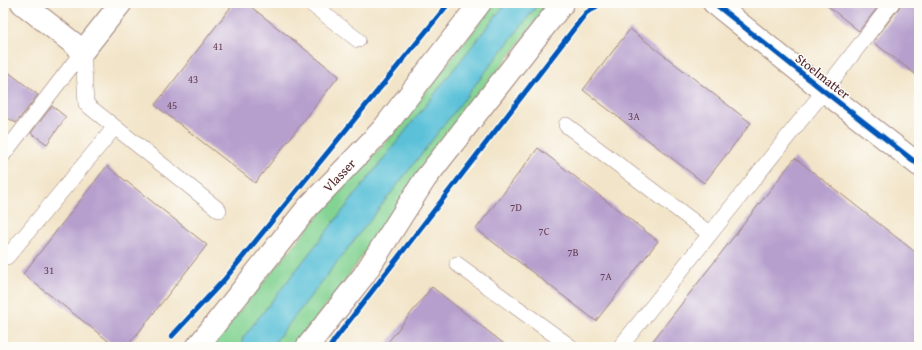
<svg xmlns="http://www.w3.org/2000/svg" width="922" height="350" viewBox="0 0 922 350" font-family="'Gentium Book Plus',serif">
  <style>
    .green { fill: #83d393; stroke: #66795f }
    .water { fill: #5ac1d8; stroke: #527082 }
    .building { fill: #b69fcd }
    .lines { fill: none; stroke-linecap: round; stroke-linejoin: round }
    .lane-casing { stroke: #9e827a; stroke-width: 16 }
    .street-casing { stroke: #9e827a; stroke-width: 24 }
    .lane { stroke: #fff; stroke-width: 15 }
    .street { stroke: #fff; stroke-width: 22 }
    .cycleway-casing { stroke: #fdfcf7; stroke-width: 8 }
    .cycleway { stroke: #0057b8; stroke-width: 5 }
    .labels { text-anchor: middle; stroke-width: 3; stroke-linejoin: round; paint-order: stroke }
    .number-label { font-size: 11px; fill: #653f54 }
    .street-label { font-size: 13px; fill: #4a1f2b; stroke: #fdfcf7 }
  </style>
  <rect width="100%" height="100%" fill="#fdfcf7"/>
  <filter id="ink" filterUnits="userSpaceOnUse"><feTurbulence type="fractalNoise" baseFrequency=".025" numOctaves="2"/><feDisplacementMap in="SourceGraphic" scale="8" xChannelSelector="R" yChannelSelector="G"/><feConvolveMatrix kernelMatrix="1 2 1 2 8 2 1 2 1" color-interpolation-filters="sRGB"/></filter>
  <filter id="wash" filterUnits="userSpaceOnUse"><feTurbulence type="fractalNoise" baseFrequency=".012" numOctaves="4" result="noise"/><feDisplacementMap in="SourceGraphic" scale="16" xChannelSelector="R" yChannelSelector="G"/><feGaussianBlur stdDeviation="0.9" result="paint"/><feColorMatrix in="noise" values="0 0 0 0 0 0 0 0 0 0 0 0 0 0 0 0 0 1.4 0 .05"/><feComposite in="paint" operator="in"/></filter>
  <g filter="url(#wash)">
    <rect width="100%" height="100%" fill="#f2e4c8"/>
    <path class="green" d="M495,3h11l-264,336 2,8h-34l125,-151 54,-57z
      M539,3h11l-143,187 -58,85 -54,72h-24z"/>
    <path class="water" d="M506,3h33l-268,344h-27l-2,-8z"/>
    <g id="blocks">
      <path class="building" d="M234,3h12l93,73 -84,107 -100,-78z
        M824,3h57l-22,28z
        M901,3h18v74l-46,-35 26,-34z
        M630,29l121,94 -47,60 -121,-93z
        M3,68l35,27 -22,28 -13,-8z
        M52,106l14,11 -19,27 -16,-11z
        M538,148l120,93 -62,80 -120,-92z
        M795,158l124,97v92h-271z
        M107,166l100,79 -80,102h-11l-93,-73z
        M432,287l29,23 47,37h-124z"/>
    </g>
  </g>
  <g filter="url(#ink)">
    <use href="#blocks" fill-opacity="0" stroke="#9e827a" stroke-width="1"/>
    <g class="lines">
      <defs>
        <path id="lane" d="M310,3l48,37
          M83,51l3,53 133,106
          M566,125l144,109
          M3,155l80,-104
          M7,257l108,-130
          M457,264l114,83
          M620,347l204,-256 68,-88"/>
        <path id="street" d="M22,3l61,48 38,-48
          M714,3l110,88 95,74
          M197,347l111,-140 75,-78 97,-126
          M307,347l57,-72 61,-96 138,-176"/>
      </defs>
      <use href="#lane" class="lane-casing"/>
      <use href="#street" class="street-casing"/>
      <use href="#lane" class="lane"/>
      <use href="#street" class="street"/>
      <defs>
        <path id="cycleway" d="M714,3l110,88 95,74
          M172,336l52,-56 225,-277
          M330,347l6,-9 250,-325 16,-10"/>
      </defs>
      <use href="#cycleway" class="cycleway-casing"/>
      <use href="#cycleway" class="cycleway"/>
    </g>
  </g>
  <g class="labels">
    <g class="number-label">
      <text x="218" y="50">41</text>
      <text x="193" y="83">43</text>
      <text x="172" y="109">45</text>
      <text x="634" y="120">3A</text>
      <text x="516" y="211">7D</text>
      <text x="544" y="235">7C</text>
      <text x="573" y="256">7B</text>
      <text x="49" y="274">31</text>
      <text x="606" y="280">7A</text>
    </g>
    <g class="street-label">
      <text transform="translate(823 76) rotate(38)" y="5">Stoelmatter</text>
      <text transform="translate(339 175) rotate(-46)" y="5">Vlasser</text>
    </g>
  </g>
  <rect width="922" height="350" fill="none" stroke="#fdfcf7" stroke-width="16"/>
</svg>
